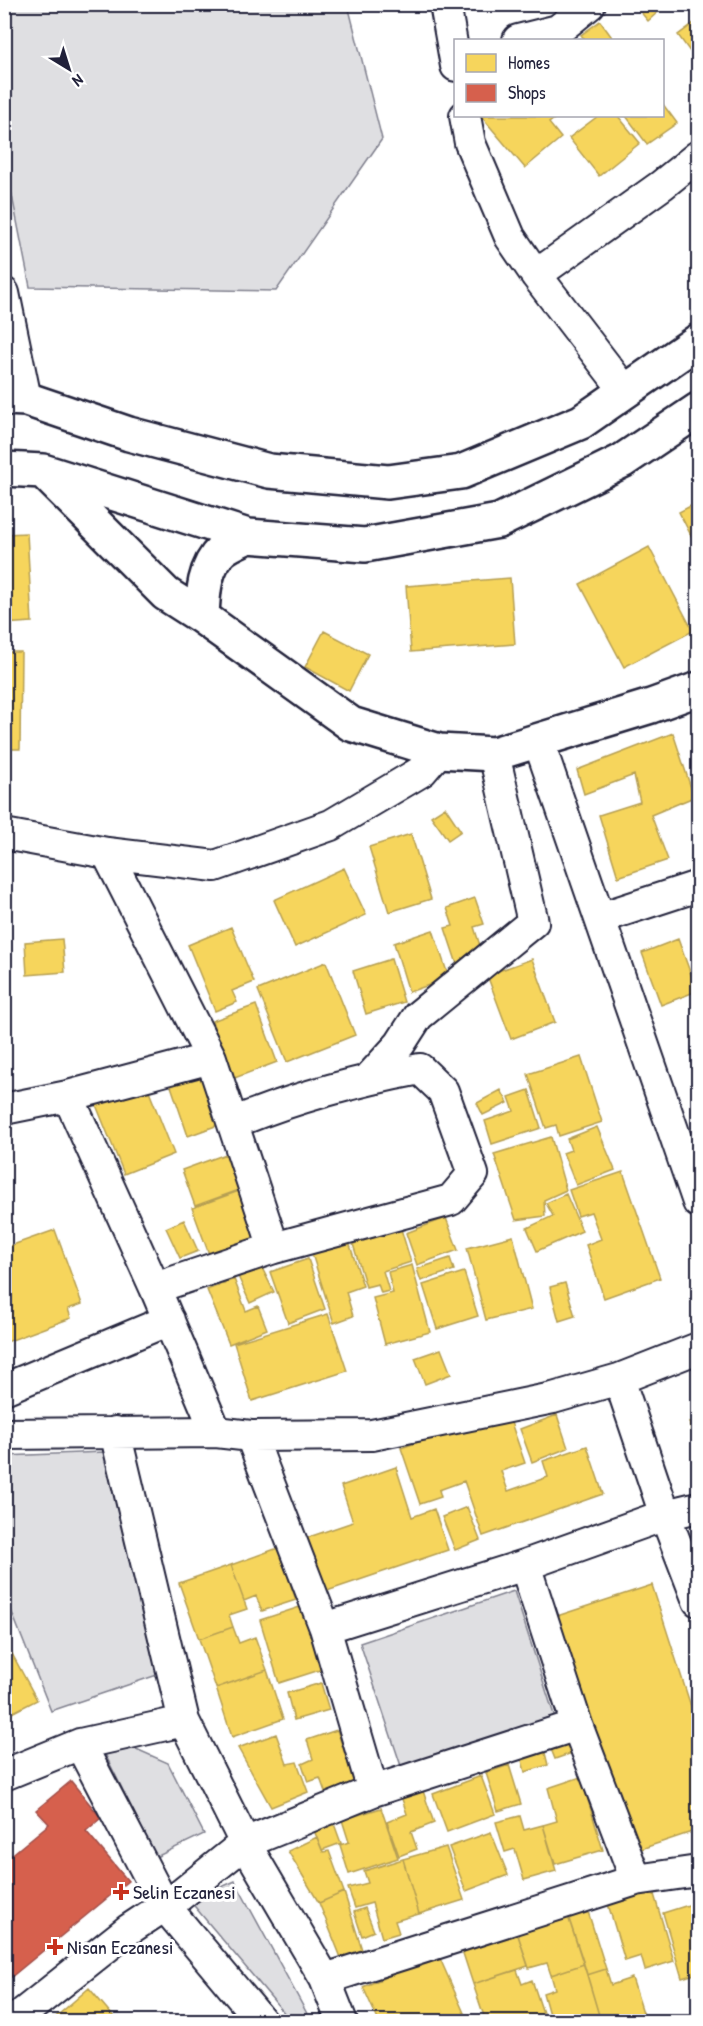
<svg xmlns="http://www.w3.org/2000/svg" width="703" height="2026" viewBox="0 0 703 2026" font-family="'Patrick Hand',sans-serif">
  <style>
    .green { fill: #dfdfe2; stroke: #80808e; stroke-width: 1.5 }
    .homes { fill: #f6d55c; stroke: #b69f52; stroke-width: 1.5 }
    .shops { fill: #d6604d; stroke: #a04d48; stroke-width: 1.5 }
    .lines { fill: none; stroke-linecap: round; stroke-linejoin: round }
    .street-casing { stroke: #22223b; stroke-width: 34 }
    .secondary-casing { stroke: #22223b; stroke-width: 38 }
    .street { stroke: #fff; stroke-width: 30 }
    .secondary { stroke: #fff; stroke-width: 33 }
    .poi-dot { fill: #c8321e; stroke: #fff; stroke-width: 2 }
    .labels { text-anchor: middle; stroke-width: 6; stroke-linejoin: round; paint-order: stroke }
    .poi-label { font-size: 20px; fill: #22223b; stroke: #fff; text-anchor: start }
  </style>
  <rect width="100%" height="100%" fill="#fff"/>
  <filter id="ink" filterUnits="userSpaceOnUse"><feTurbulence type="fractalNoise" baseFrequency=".0167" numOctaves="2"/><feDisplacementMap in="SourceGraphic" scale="12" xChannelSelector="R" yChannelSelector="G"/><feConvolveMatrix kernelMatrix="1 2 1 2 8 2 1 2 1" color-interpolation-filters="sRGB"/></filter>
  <g filter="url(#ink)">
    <path class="green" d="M4,5h344l34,134 -106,152 -246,-4 -25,-127z
      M105,1452l52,223 -106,36 -46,-116 -1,-139z
      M514,1591l42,130 -153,51 -43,-129z
      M134,1748l34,15 36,71 -48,23 -51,-103z
      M235,1881l76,140h-20l-101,-120z"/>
    <path class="homes" d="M634,4h18l6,8 -10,9z
      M698,20v43l-20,-28z
      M600,21l14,19h-29l-4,-5z
      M662,103l15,20 -30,21 -21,-28h36z
      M481,116h77l-9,7 12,15 -36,30z
      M598,116h20l22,27 -41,33 -30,-38z
      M698,502v47l-19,-37z
      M27,533l5,89 -28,2v-90z
      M649,547l44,84 -69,36 -44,-83z
      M510,578l5,66 -104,8 -5,-66z
      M324,631l44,23 -19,37 -44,-24z
      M4,652h17l-1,97h-16z
      M673,733l21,64 -43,18 17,45 -50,17 -19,-62 41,-13 -6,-27 -50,19 -7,-24z
      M445,807l16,24 -13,9 -17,-24z
      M411,834l20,65 -42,13 -20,-65z
      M344,868l22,47 -71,32 -21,-47z
      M475,898l9,26 -10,3 10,31 -26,9 -13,-39 8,-2 -6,-18z
      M231,927l23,55 -22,9 5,11 -22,9 -27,-66z
      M433,930l16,48 -40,14 -15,-49z
      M62,939l3,33 -38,3 -2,-33z
      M678,939l19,52 -36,14 -19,-52z
      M391,959l13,43 -38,12 -13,-43z
      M532,959l23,63 -44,17 -24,-64z
      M326,962l29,73 -68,27 -29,-72z
      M256,1005l21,57 -45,17 -20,-58z
      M581,1057l21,65 -43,14 -3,-11 -10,3 -18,-54z
      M203,1075l18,49 -33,12 -17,-50z
      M146,1084l28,70 -50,20 -28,-69z
      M501,1090l7,13 -25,12 -6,-12z
      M529,1090l12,38 -49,16 -7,-23 29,-10 -5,-14z
      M597,1127l18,43 -39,15 -13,-32 8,-3 -4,-11z
      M551,1137l15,53 -22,10 1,16 -29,4 -22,-66z
      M226,1154l13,36 -44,16 -13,-36z
      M623,1172l37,106 -56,20 -18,-53 15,-6 -10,-27 -13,4 -9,-26z
      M239,1191l21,57 -47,17 -21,-57z
      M566,1194l16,37 -45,20 -10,-23 26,-12 -7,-13z
      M446,1218l12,32 -41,15 -11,-32z
      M184,1220l14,31 -18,7 -14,-30z
      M401,1229l10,33 -28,9 6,20 -8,2 -3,-9 -12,3 -13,-43z
      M55,1230l27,74 -14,5 3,9 -67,25v-95z
      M513,1236l19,73 -46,11 -19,-72z
      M349,1242l14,44 -17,6 7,24 -19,7 -22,-69z
      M450,1258l4,12 -33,11 -4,-12z
      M308,1259l17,50 -37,14 -18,-51z
      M260,1264l14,28 -24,11 -13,-29z
      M412,1265l18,67 -45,12 -12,-46 20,-5 -5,-21z
      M464,1272l14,44 -41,13 -14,-44z
      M234,1279l12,32 12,-5 9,23 -38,15 -22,-54z
      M565,1283l10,33 -16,5 -9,-34z
      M328,1314l19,57 -95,30 -18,-58z
      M441,1349l10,25 -26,10 -10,-26z
      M507,1411l18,52 -24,8 7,20 40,-14 -5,-16 44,-15 16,48 -120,42 -19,-55 -25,9 2,7 -21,7 -19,-56z
      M557,1415l11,33 -36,14 -12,-33z
      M698,1420v23l-4,1 -4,-22z
      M396,1467l16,50 22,-8 14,41 -124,42 -18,-54 47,-16 -12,-36z
      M467,1507l13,33 -25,10 -13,-33z
      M278,1548l18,52 -34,11 -6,-15 -12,5 -13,-36z
      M231,1565l16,44 -18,6 4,12 -34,12 -20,-56z
      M652,1585l46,143v102l-66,22 -75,-236z
      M303,1606l20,63 -44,14 -19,-63z
      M233,1627l6,16 16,-6 12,33 -51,18 -17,-49z
      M4,1639l33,61 -33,17z
      M267,1670l16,49 -51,18 -16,-49z
      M321,1683l8,27 -35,10 -7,-27z
      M337,1730l20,60 -29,10 -8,-22 -12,4 -6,-18 11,-5 -6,-19z
      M564,1733l8,20 -17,6 -8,-20z
      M276,1734l11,30 10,-2 11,30 -37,15 -33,-59z
      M543,1745l5,20 -23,7 -5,-19z
      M509,1765l12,39 -23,7 -12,-38z
      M481,1776l14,38 -48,18 -14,-38z
      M581,1777l22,73 -48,14 -12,-39 14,-4 -9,-33z
      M422,1788l12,35 -23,9 6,17 -18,7 -12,-34 20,-8 -6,-18z
      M381,1808l17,50 -49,16 -9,-29 9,-3 -7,-22z
      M520,1816l4,14 19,-5 13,46 -32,9 -9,-31 -10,3 -9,-30z
      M333,1821l8,22 -19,7 -9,-22z
      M491,1832l17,43 -42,16 -17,-44z
      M317,1837l6,15 6,-1 15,41 -25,11 -31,-52z
      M446,1847l18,53 -45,14 -16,-55z
      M403,1859l16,55 -24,7 4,12 -17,5 -10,-35 -17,5 -7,-20 20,-5 -4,-12z
      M653,1891l21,70 -29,9 -4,-14 -16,5 -17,-57z
      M344,1892l19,61 -21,7 -23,-57z
      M585,1902l21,67 -19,6 -22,-68z
      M698,1902v71l-16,5 -19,-65z
      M565,1907l19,57 -33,11 -4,-12 -18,5 -15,-45z
      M365,1908l9,23 -12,5 -8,-24z
      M514,1923l14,43 -55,18 -14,-43z
      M438,1954l30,68h-89l-16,-35z
      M584,1964l17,58h-50l-8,-29 12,-4 -4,-14z
      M606,1969l5,16 21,-7 14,44h-45l-14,-47z
      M517,1970l5,14 10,-4 14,42h-60l-13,-38z
      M89,1988l29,34h-68z"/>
    <path class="shops" d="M71,1781l30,37 -15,13 42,50 -124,102v-122l45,-37 -13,-14z"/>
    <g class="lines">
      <defs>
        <path id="street" d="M445,4l11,62
          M518,40l40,-10 32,-26
          M465,116l5,27 40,94 26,38 90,117
          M536,275l126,-90 36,-29
          M4,293l22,106
          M538,740l160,462
          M4,834l103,19 108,13 116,-41 91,-54 17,-20
          M107,853l104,205 63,190
          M600,918l98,-32
          M369,1078l31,-34 18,-28 115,-94 -39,-168
          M68,1096l87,192 61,144
          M4,1109l64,-13 143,-38
          M155,1288l119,-40 177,-48 22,-26 -30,-83 -23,-22c-63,12 -127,29 -187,54
          M619,1379l46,136 33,86
          M4,1389l165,-69
          M115,1432l69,289 61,122 80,136 311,-99 62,-9
          M4,1434l212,-2 35,4 121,-1 181,-37 66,-19 79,-31
          M251,1436l74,192 48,163
          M525,1565l52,160 59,155
          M325,1628l200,-63 140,-50 33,-8
          M80,1744l84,161 98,117
          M4,1775l76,-31 104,-23
          M325,1979l17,43
          M12,2022l116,-92 50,-33 67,-54 128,-52 204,-66"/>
        <path id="secondary" d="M4,398l22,1 103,35 140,37 119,11 73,-10 120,-50 117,-81
          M4,469l39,2 205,65 117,9 134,-24 123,-60 76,-51
          M43,471l123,123 36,23 149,107 88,27 55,3 157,-48 47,-17
          M202,617c1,-24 2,-50 20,-67 7,-6 18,-10 26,-14"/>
      </defs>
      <use href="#street" class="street-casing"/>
      <use href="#secondary" class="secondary-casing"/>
      <use href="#street" class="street"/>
      <use href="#secondary" class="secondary"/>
    </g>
  </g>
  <g class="poi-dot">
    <path d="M118 1883h6v6h6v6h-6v6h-6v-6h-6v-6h6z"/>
    <path d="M52 1938h6v6h6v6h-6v6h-6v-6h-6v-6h6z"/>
  </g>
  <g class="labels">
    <g class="poi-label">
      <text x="133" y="1899">Selin Eczanesi</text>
      <text x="67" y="1954">Nisan Eczanesi</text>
    </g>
  </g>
  <rect width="703" height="2026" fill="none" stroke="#fff" stroke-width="24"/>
  <rect x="12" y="12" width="679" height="2002" fill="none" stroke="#22223b" stroke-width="2" filter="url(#ink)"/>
  <rect x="454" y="39" width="210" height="78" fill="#ffffff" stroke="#a7a7b1" stroke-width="1.5"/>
  <rect x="466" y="54" width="30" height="18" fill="#f6d55c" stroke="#a7a7b1" stroke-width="1.5"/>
  <text x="508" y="69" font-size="18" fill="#22223b">Homes</text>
  <rect x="466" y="84" width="30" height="18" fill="#d6604d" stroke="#a7a7b1" stroke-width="1.5"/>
  <text x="508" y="99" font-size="18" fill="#22223b">Shops</text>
  <g transform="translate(69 69) rotate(142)" stroke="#ffffff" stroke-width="4.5" paint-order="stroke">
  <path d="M0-4.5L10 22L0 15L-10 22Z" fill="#22223b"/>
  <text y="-9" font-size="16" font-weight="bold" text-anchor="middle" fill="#22223b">N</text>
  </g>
</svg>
